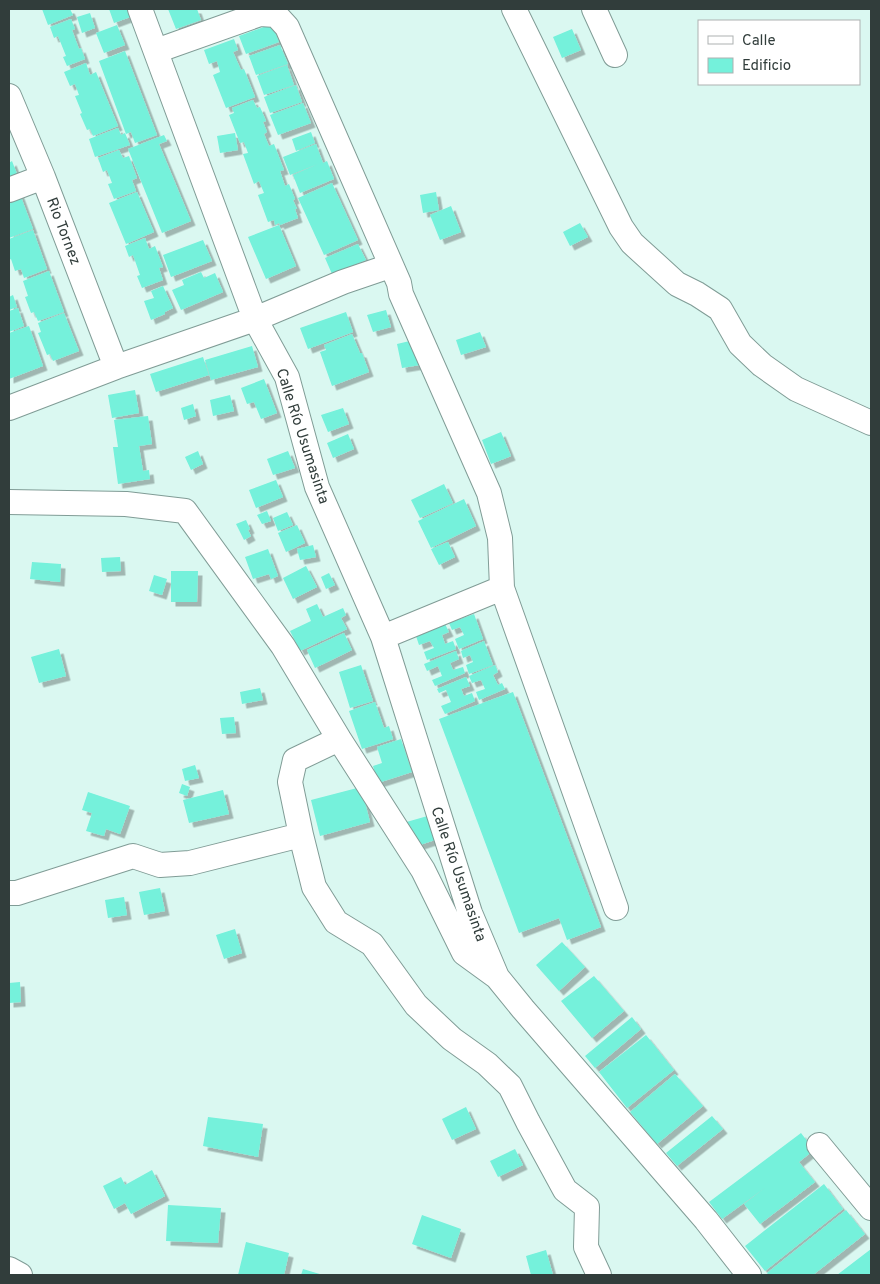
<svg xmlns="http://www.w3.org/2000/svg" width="880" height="1284" viewBox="0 0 880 1284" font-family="Overpass,sans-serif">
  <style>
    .building { fill: #74f1db; filter: url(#shadow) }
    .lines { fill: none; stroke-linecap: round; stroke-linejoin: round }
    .minor-casing { stroke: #809c96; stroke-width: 26 }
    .minor { stroke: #fff; stroke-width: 24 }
    .labels { text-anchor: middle; stroke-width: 5; stroke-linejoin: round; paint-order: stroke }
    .street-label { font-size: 15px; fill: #313d3b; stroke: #fff }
  </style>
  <defs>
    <filter id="shadow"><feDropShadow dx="4.5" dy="4.5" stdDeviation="0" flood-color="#0004"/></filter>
  </defs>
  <rect width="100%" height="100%" fill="#daf8f1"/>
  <path class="building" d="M42,9h28l3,6 -25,10z
    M109,9h21l3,7 -19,7z
    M168,9h29l4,11 -25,9z
    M90,13l5,15 -13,5 -5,-16z
    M71,19l4,10 -3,1 7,19 2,-1 4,11 -18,7 -4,-9 3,-1 -8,-20 -4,2 -4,-11z
    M272,24l7,18 -33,12 -7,-18z
    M117,25l8,20 -21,8 -8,-20z
    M572,29l9,21 -19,8 -9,-21z
    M234,39l4,11 -5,2 8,18 3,-1 11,28 -29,11 -13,-33 7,-3 -3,-11 -8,3 -5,-14z
    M280,45l8,19 -32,11 -7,-19z
    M125,51l32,84 -22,8 -4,-11 -5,2 -27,-73z
    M86,63l4,12 6,-3 22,54 -25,10 -3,-7 -3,1 -7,-16 2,-1 -7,-17 4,-1 -4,-11 -5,2 -6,-14z
    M287,65l7,20 -30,10 -7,-19z
    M296,85l6,17 -32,11 -6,-16z
    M253,100l4,8 3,-1 6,14 -3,1 4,10 -3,2 5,12 5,-2 10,26 -4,1 5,15 4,-2 6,15 -2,1 4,9h-2l3,9 -18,7 -1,-2 -4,2 -1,-5 -6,2 -10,-27 6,-2 -5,-12 -5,3 -11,-30 5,-1 -4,-11 -4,1 -11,-28 5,-2 -2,-5z
    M303,103l8,20 -33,12 -8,-20z
    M118,128l3,7 4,-2 5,12 -35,12 -6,-18z
    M311,132l4,11 -19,8 -4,-12z
    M235,133l3,17 -18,3 -3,-17z
    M164,135l3,6 -8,3 32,77 -29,12 -34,-84z
    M316,144l7,19 4,-2 7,18 -34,14 -7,-18 25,-11 -28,11 -7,-18z
    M119,150l4,8 6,-2 8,22 -5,2 4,11 -22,8 -6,-15 4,-1 -5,-13 -4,2 -5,-14z
    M12,161l5,13 -8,4v-15z
    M332,183l26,57 -34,15 -26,-57z
    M18,189l15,40 -24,9v-45z
    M137,192l17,40 -28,12 -17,-41z
    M436,192l3,18 -16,3 -3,-18z
    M451,206l10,26 -21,8 -10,-25z
    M580,223l8,14 -18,9 -7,-14z
    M279,225l17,41 -30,13 -18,-42z
    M33,230l14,39 -23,9 -3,-9 -6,2 -4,-12 -2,1v-21z
    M145,238l4,11 6,-3 8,21 -4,1 4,12 -21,8 -5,-12 3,-1 -7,-20 -4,2 -4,-11z
    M203,240l9,21 -41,16 -8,-22z
    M358,244l8,16 -34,14 -7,-16z
    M49,271l15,41 -26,9 -4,-9 -3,1 -6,-16 3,-1 -5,-15z
    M201,272l3,6 11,-5 8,19 -42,18 -9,-20 12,-5 -2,-5z
    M163,286l10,22 -8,4v2l-14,6 -7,-19 10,-3 -3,-7z
    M13,295l4,12 -8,3v-13z
    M18,308l6,18 -15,6v-21z
    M386,310l5,17 -18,5 -6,-17z
    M346,312l7,20 -45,17 -8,-21z
    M64,313l15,38 -26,10 -3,-7 -3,1 -9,-22 3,-1 -3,-9z
    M29,326l14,40 -34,13v-46z
    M480,332l6,15 -25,8 -5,-15z
    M352,334l8,19h2l7,19 -37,14 -12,-34 6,-2 -2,-5z
    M414,340l6,25 -18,3 -5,-24z
    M252,346l6,21 -47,13 -6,-20z
    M203,357l6,18 -53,17 -6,-18z
    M264,379l13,34 -16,6 -7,-17 -7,2 -6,-16z
    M135,390l4,23 -27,5 -4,-23z
    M230,395l4,16 -21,5 -3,-16z
    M193,404l3,12 -12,4 -3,-12z
    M343,408l6,16 -21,8 -7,-17z
    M148,416l4,28 -13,2 4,25 6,-1 1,9 -32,5 -5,-37h5l-4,-27z
    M501,432l10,24 -20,8 -9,-24z
    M348,434l6,15 -21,9 -6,-15z
    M198,451l5,13 -12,6 -6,-13z
    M288,451l7,17 -22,7 -6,-16z
    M276,480l7,17 -27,11 -7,-18z
    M444,484l9,19 -33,15 -9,-18z
    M464,499l12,27 -45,22 -13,-27z
    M267,511l4,10 -9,3 -5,-9z
    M287,512l6,13 -15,6 -5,-13z
    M246,520l4,9 -2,1 3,6 -7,4 -8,-16z
    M297,525l8,18 -19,9 -8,-19z
    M448,542l7,15 -16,8 -8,-16z
    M313,545l3,12 -16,3 -3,-11z
    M268,549l10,27 -7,3 -2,-5 -16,5 -8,-22z
    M120,557l1,14 -19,1 -1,-14z
    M32,562l29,2 -1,18 -30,-3z
    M306,566l11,21 -24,12 -10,-21z
    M171,571h27l-1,31h-26z
    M329,573l6,12 -9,4 -5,-12z
    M154,575l13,4 -5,16 -13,-4z
    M317,604l6,13 20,-9 3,7 -5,3 6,11 -47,22 -10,-20 21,-10 -5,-12z
    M474,614l9,25 -24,10 -4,-10 9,-4 -4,-8 -8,3 -3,-7z
    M445,624l4,8 -7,3 3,9 8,-3 3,8 -29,11 -3,-8 10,-4 -4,-7 -11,4 -3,-9z
    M344,633l8,17 -37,18 -8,-18z
    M484,641l9,24 -24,9 -3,-9 7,-3 -3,-7 -7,3 -2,-7z
    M59,649l7,27 -27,7 -8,-26z
    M456,651l3,8 -9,4 3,7 10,-3 2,6 -30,13 -3,-6 10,-4 -4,-10 -11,5 -3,-7z
    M361,665l12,36 -23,7 -11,-36z
    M495,665l3,7 -5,3 5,10 4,-2 3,6 -26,11 -3,-8 9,-3 -4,-9 -9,3 -3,-7z
    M466,677l4,9 -9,3 3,7 8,-3 3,8 -30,13 -4,-8 10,-4 -5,-12 -7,3 -2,-4z
    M260,688l3,12 -21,4 -2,-12z
    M513,692l88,235 -34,13 -8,-22 -40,15 -80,-214z
    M375,702l9,26 5,-2 4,13 -31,10 -13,-38z
    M234,717l2,16 -14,1 -2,-16z
    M401,739l11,33 -34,11 -5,-17 9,-3 -5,-16z
    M195,765l4,13 -14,3 -3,-12z
    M182,784l8,3 -3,9 -8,-3z
    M361,787l9,35 -50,14 -9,-36z
    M223,790l6,24 -40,9 -6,-23z
    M88,792l42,14 -10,28 -14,-5 -2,7 -18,-5 6,-18 -10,-3z
    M431,815l7,24 -27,9 -8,-25z
    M160,888l5,23 -21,4 -5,-23z
    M124,897l3,18 -19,3 -3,-18z
    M235,929l7,24 -18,6 -8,-24z
    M562,942l23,25 -26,24 -23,-26z
    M594,976l30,35 -32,27 -31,-37z
    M20,982l1,20 -12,1v-20z
    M632,1017l9,12 -46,39 -10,-12z
    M646,1035l28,35 -47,38 -28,-36z
    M675,1074l28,32 -46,38 -27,-32z
    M466,1107l10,22 -24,11 -10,-21z
    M712,1116l11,13 -46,37 -11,-13z
    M208,1117l55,7 -5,33 -55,-11z
    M801,1133l13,17 -15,12 16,20 -55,42 -16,-20 22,-17 -44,32 -13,-17z
    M515,1149l8,16 -25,12 -8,-16z
    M152,1170l13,26 -34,18 -6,-11 -11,6 -11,-23 18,-9 4,8z
    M824,1184l19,25 -78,62 -20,-25z
    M168,1205l53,3 -3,35 -52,-2z
    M846,1210l19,24 -52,41h-44l-2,-2z
    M422,1215l39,14 -10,29 -39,-14z
    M246,1242l43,11 -5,22h-46z
    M871,1249v26h-34z
    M546,1250l7,25h-22l-5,-19z
    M303,1269l20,6h-22z"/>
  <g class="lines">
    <defs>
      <path id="minor" d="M140,9l115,310 32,58 30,110 66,150 87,276 27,64 26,32 183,211 43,55
        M514,9l107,218 11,16 45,41 20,10 23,15 20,35 22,21 34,24 75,34
        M594,9l21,46
        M156,51l104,-37 16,1 11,12 112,256 2,11 88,199 11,45 2,50 114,320
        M9,96l34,81 73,190
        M9,190l34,-13
        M9,408l107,-41 139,-48 88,-37 47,-16
        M9,502l117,2 59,7 98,135 56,93 84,131 41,83 33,24
        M383,637l119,-49
        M339,739l-44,21 -5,22 11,53 13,52 22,35 36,22 44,61 36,34 35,25 23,22 18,36 37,68 22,17 -1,40 13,28
        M9,893h8l116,-37 27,9 30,-2 111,-28
        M819,1145l52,63
        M9,1269l11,6"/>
    </defs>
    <use href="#minor" class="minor-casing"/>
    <use href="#minor" class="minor"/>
  </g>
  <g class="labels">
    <g class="street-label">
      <text transform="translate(64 231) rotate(69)" y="5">Rio Tornez</text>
      <text transform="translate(303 436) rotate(72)" y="5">Calle Río Usumasinta</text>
      <text transform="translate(459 874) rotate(71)" y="5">Calle Río Usumasinta</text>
    </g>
  </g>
  <rect width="880" height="1284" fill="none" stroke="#313d3b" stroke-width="20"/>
  <rect x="698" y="20" width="162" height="65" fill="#ffffff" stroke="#adb1b1"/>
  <rect x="708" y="36" width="25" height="8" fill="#ffffff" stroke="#adb1b1"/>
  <text x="742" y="45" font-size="15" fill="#313d3b">Calle</text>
  <rect x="708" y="58" width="25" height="15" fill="#74f1db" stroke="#adb1b1"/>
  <text x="742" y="70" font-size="15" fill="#313d3b">Edificio</text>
</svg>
